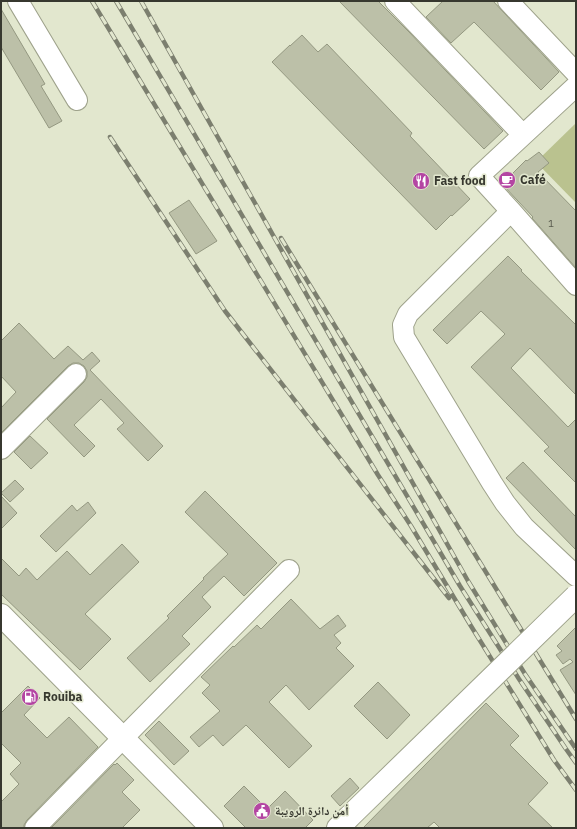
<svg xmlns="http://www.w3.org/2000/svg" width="577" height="829" viewBox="0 0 577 829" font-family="'IBM Plex Sans','Noto Naskh Arabic',sans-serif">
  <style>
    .green { fill: #bac28f }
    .building { fill: #bcc0a8; stroke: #949881 }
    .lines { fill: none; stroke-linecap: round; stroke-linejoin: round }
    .minor-casing { stroke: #9ea28b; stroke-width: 22 }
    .major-casing { stroke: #9ea28b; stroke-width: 24 }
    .highway-casing { stroke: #9ea28b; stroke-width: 24 }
    .minor { stroke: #fff; stroke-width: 20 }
    .major { stroke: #fff; stroke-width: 22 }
    .highway { stroke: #fff; stroke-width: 22 }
    .rail-casing { stroke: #7c7f6f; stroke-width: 4.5 }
    .rail { stroke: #e2e7ce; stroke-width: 3; stroke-dasharray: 9; stroke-linecap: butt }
    .major-bridge-casing { stroke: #9ea28b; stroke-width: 24; stroke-linecap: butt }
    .major-bridge { stroke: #fff; stroke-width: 22 }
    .labels { text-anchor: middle; stroke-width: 3; stroke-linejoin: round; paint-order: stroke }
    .number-label { font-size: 10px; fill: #585a4d }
    .poi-label { font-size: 12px; font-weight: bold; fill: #37382f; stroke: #e2e7ce; text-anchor: start }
  </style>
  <rect width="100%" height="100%" fill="#e2e7ce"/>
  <path class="green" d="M576,123v80l-40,-41z"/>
  <path class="building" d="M339,1h39l31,31 94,99 -19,18z
    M443,1h50l66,71 -18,18 -67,-68 -23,21 -25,-26z
    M1,9l44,75 -4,2 21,35 -13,7 -48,-81z
    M302,35l16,17 9,-8 85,89 -2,3 60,63 -18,17 -1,-1 -15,15 -164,-168 18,-17v1z
    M539,152l10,11 -11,9 38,39v57l-44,-50 1,-1 -31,-33 24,-24 1,1z
    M189,200l28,41 -21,13 -27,-41z
    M508,256l14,14 -1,1 55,54v70l-46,-47 -19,20 57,59 8,-8v64l-32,-32 5,-4 -78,-80 34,-33 -24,-23 -34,33 -14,-14z
    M19,323l35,36 14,-13 15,14 9,-8 8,9 -10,9 73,76 -15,15 -31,-32 7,-6 -23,-24 -27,26 21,21 -11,11 -37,-38 37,-37 3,-5v-6l-3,-5 -5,-3h-6l-5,3 -67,67v-25l15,-16 -15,-16v-35z
    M30,436l18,17 -17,16 -17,-17z
    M523,462l53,55v33l-70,-72z
    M15,480l9,9 -14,13 -9,-9z
    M205,491l72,72 -33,33 -20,-20 -22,21 9,10 -29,29 8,8 -40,38 -23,-24 42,-40 -2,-2 37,-37 -1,-1 25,-24 -43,-42z
    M1,496l16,17 -16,16z
    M88,502l8,11 -40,39 -16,-16 32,-31 5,6z
    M122,544l17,18 -54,52 26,25 -31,31 -79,-76v-36l18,18 7,-8 11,12 30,-29 23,24z
    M291,599l29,30 18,-14 8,11 -12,9 7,8 -5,5 18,18 -45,44 -23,-25 -17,17 43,44 -23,22 -43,-43 -23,21 -10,-11 -14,12 -9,-10 30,-26 -18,-18 8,-8 -9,-8 32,-31 1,1 23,-22 4,4z
    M576,627v68l-16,-25 13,-8 -3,-3 -7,5 -7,-9 6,-4 -5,-5z
    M378,682l32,33 -23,24 -33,-33z
    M28,686l12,12 -16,17 23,23 22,-21 29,30 -71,73 -3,5v3h-23v-26l18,-18 -9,-10 11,-11 -20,-20v-30z
    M486,703l33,33 -9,9 38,38 -20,21 25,24h-113l-6,-6 -7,6h-64z
    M159,721l30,30 -15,14 -29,-30z
    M117,763l17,17 -12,12 18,18 -18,18h-71l63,-64 1,1z
    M350,778l9,10 -19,18 -9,-10z
    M244,786l23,23 18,-18 28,29 -8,8h-59l-22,-22z"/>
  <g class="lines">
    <defs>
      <path id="minor" d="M18,1l59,99
        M395,1l128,134
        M508,1l68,72
        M576,86l-97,90 32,35 65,74
        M511,211l-103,103 -5,11 1,12 88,146 13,20 19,24 52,49
        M1,449l75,-75
        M35,828l88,-90 166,-168"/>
      <path id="major" d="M338,828l10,-10"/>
      <path id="highway" d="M1,615l211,213"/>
    </defs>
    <use href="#minor" class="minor-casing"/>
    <use href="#major" class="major-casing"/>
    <use href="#highway" class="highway-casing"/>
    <use href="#minor" class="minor"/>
    <use href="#major" class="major"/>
    <use href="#highway" class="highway"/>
    <defs>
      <path id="rail" d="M92,1l286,474 33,51 60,100 83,134 22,30
        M116,1l344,585 59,93 47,70 10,14
        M141,1l327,580 57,93 51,75
        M110,137l115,174 224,287
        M281,238l295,481"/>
    </defs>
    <use href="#rail" class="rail-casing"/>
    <use href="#rail" class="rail"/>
    <defs>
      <path id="major-bridge" d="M348,818l228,-222"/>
    </defs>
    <use href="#major-bridge" class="major-bridge-casing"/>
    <use href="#major-bridge" class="major-bridge"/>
  </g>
  <defs>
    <symbol id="cafe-disc" viewBox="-11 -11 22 22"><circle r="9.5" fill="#b445a3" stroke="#e2e7ce"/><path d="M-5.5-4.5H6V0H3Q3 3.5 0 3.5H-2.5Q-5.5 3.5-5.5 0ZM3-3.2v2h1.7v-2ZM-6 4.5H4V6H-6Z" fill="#fff"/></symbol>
    <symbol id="restaurant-disc" viewBox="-11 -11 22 22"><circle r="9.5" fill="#b445a3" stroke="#e2e7ce"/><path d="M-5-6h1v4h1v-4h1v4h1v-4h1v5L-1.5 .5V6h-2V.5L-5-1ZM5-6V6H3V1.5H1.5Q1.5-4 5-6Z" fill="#fff"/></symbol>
    <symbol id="fuel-disc" viewBox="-11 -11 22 22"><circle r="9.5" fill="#b445a3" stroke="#e2e7ce"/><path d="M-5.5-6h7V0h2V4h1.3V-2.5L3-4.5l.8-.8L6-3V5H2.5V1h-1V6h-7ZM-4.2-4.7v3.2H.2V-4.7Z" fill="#fff"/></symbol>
    <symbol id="civic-disc" viewBox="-11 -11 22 22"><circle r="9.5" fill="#b445a3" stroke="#e2e7ce"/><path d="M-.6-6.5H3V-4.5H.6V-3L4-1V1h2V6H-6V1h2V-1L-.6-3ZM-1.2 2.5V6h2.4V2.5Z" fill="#fff"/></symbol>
  </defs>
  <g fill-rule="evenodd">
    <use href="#cafe-disc" x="497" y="170" width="20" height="20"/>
    <use href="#restaurant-disc" x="411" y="171" width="20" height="20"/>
    <use href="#fuel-disc" x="20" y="687" width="20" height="20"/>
    <use href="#civic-disc" x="252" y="801" width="20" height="20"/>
  </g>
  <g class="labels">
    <g class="number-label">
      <text x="551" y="227">1</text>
    </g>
    <g class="poi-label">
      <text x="520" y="184">Café</text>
      <text x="434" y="185">Fast food</text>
      <text x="43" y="701">Rouiba</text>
      <text x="275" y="815">أمن دائرة الرويبة</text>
    </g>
  </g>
  <rect width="577" height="829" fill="none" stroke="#37382f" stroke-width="4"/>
</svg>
